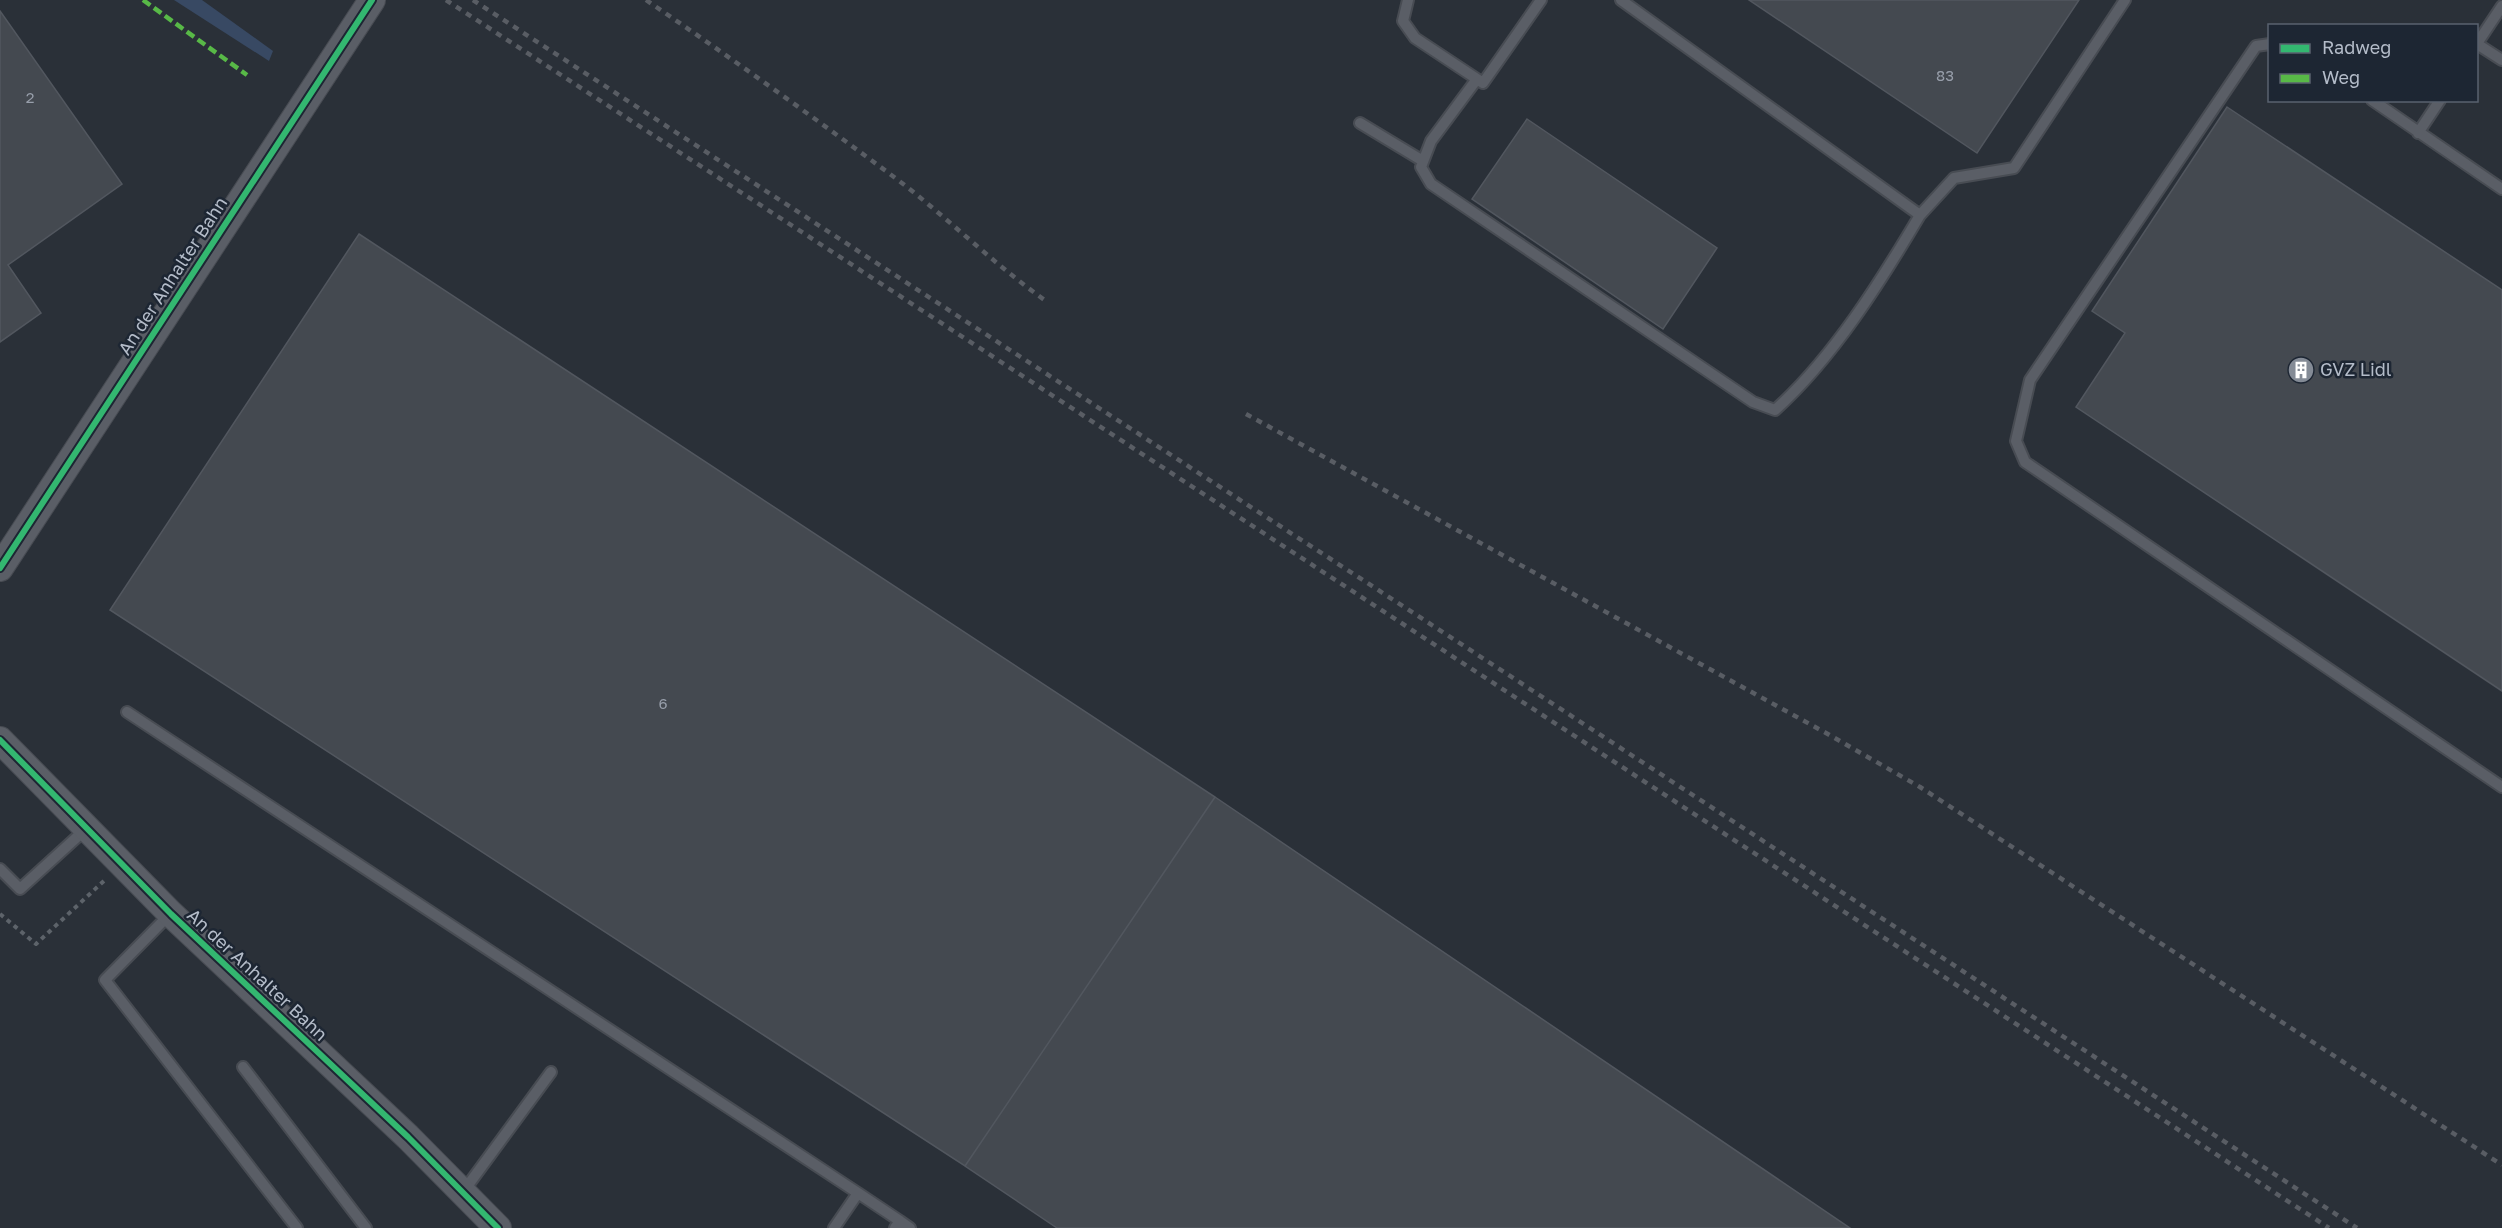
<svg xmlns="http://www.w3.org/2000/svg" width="2502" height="1228" viewBox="0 0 2502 1228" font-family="'Golos Text',sans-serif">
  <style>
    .water { fill: #384963 }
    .building { fill: #444950; stroke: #52575f; stroke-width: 1.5 }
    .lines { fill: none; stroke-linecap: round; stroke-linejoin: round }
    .service-casing { stroke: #484c53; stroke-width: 14 }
    .tertiary-casing { stroke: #484c53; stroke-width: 28 }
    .path { stroke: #5d636a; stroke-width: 4; stroke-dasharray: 4.5 4.5; stroke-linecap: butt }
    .service { stroke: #5a5e66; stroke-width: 10 }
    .tertiary { stroke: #5a5e66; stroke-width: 26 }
    .rail { stroke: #595d64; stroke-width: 4.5; stroke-dasharray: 6 6; stroke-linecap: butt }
    .quiet { stroke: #58b947; stroke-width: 4.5; stroke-dasharray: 9 4.5; stroke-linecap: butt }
    .cycleway-casing { stroke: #1d2633; stroke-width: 10 }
    .cycleway { stroke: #33b770; stroke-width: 6 }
    .labels { text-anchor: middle; stroke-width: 5; stroke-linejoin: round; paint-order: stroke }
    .number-label { font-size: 15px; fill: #989fab }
    .street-label { font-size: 18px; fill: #b4bcc9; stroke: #1d2633 }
    .poi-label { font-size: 18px; fill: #b4bcc9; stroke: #1d2633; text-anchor: start }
  </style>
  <rect width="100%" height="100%" fill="#2a3038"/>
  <path class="water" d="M174,0h28l71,51 -4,10z"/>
  <path class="building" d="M1749,0h330l-102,153z
    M0,11l122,173 -114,81 33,48 -41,29z
    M2227,107l275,183v401l-426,-284 49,-74 -33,-22z
    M1527,119l190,129 -54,81 -191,-130z
    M359,234l856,563 -250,369 -855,-556z
    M1215,797l635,431h-793l-92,-62z"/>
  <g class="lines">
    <defs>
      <path id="service" d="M1408,0l-5,21 12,17 68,45 58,-83
        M1621,0l299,215 34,-37 60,-10 111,-168
        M2270,44l-14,2 -226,334 -14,61 9,21 477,325
        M2477,44l25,16
        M2476,45l26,-39
        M1477,79l-46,62 -10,26 10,17 322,218 22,8c58,-52 106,-129 145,-195
        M2372,100l130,89
        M1360,123l63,38
        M2418,133l22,-33
        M127,712l731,481 -24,35
        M0,869l20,20 67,-61
        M170,914l-65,66 192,248
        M243,1067l123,161
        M463,1192l88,-120
        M858,1193l42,28 -5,7
        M900,1221l10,7"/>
      <path id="tertiary" d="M0,568l372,-568
        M0,740l171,174 237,223 90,91"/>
    </defs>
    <use href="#service" class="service-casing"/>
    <use href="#tertiary" class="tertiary-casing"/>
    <path class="path" d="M0,914l36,30 70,-65"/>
    <use href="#service" class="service"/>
    <use href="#tertiary" class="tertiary"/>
    <path class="rail" d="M446,0l1883,1228
      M473,0l1884,1228
      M646,0c84,57 167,117 248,177 52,39 98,86 152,124
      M1246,414l580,319 94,54 582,378"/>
    <path class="quiet" d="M143,0l104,75"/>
    <defs>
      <path id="cycleway" d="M0,568l372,-568
        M0,740l171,174 237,223 90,91"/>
    </defs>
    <use href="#cycleway" class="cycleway-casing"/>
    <use href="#cycleway" class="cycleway"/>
  </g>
  <defs>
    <symbol id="building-disc" viewBox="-11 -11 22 22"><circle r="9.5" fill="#848b96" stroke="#1d2633"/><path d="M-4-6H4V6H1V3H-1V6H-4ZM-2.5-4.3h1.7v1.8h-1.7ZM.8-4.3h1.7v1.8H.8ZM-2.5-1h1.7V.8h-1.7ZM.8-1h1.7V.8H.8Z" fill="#fff"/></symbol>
  </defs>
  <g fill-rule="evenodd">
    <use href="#building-disc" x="2286" y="355" width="30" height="30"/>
  </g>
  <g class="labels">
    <g class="number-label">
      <text x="1945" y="81">83</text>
      <text x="30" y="103">2</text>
      <text x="663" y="709">6</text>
    </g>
    <g class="street-label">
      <text transform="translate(173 276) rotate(-57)" y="6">An der Anhalter Bahn</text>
      <text transform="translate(257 975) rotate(43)" y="6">An der Anhalter Bahn</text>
    </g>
    <g class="poi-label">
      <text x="2320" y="376">GVZ Lidl</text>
    </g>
  </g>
  <rect x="2268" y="24" width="210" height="78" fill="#1d2633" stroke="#59626f" stroke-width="1.5"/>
  <rect x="2280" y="44" width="30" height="9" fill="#33b770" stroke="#59626f" stroke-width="1.5"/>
  <text x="2322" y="54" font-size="18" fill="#b4bcc9">Radweg</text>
  <rect x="2280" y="74" width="30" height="9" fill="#58b947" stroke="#59626f" stroke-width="1.5"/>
  <text x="2322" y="84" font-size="18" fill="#b4bcc9">Weg</text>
</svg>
